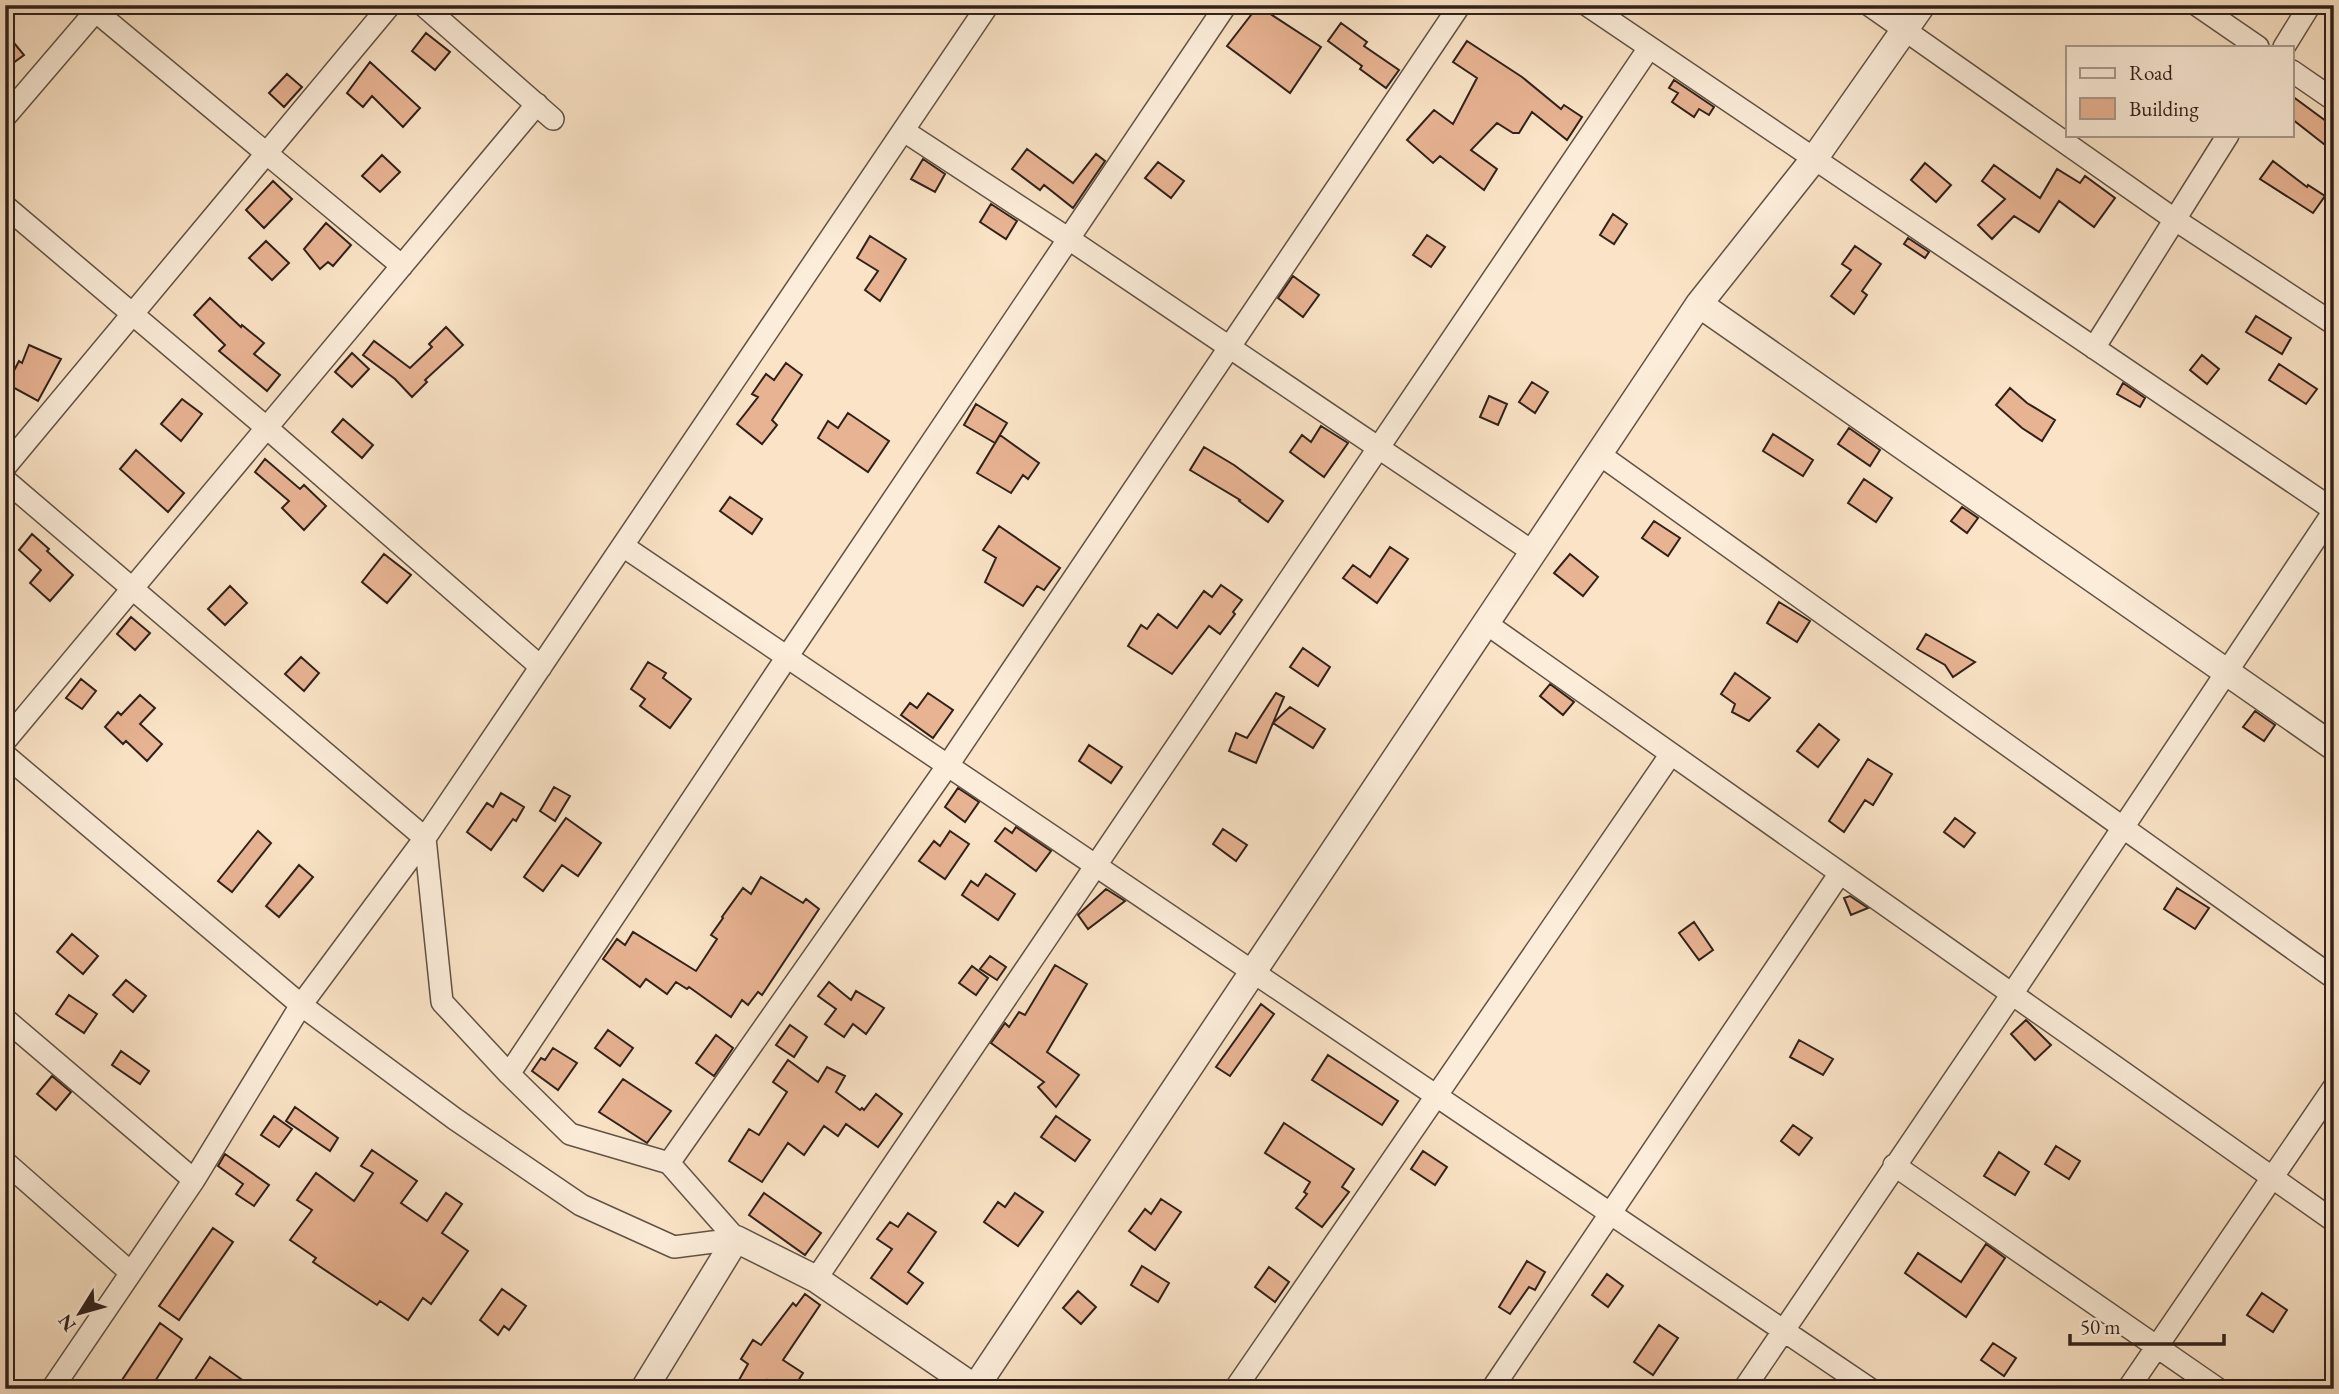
<svg xmlns="http://www.w3.org/2000/svg" width="2339" height="1394" viewBox="0 0 2339 1394" font-family="'EB Garamond',serif">
  <style>
    .building { fill: #e8b393; stroke: #30211b; stroke-width: 2 }
    .lines { fill: none; stroke-linecap: round; stroke-linejoin: round }
    .minor-casing { stroke: #625246; stroke-width: 24 }
    .tertiary-casing { stroke: #625246; stroke-width: 29 }
    .minor { stroke: #fcedda; stroke-width: 21 }
    .tertiary { stroke: #fcedda; stroke-width: 26 }
  </style>
  <rect width="100%" height="100%" fill="#fae3c6"/>
  <filter id="stains"><feTurbulence type="fractalNoise" baseFrequency=".00286" numOctaves="4"/><feColorMatrix values="0 0 0 0 .2 0 0 0 0 .09 0 0 0 0 .02 0 0 0 .5 -.17"/></filter>
  <radialGradient id="worn" r=".72"><stop offset=".6" stop-color="#630" stop-opacity="0"/><stop offset="1" stop-color="#630" stop-opacity=".3"/></radialGradient>
  <path class="building" d="M1258,6l63,41 -31,46 -63,-47z
    M1341,23l26,19 -3,4 35,24 -13,18 -26,-19 2,-3 -34,-25z
    M5,32l19,23 -19,14z
    M426,33l24,19 -15,18 -23,-19z
    M1467,41l55,36 39,32 3,-4 18,12 -15,23 -35,-28 -13,21h-6l-16,-10 -26,27 26,19 -13,21 -44,-34 -7,7 -26,-23 27,-30 19,14 24,-46 -24,-16z
    M370,62l50,46 -17,19 -31,-31 -9,11 -16,-14z
    M287,74l15,13 -18,20 -15,-14z
    M1674,80l40,27 -5,8 -10,-6 -5,8 -22,-15 6,-9 -9,-5z
    M2292,96l42,31v25l-42,-33z
    M1027,149l46,34 23,-29 9,7 -32,47 -29,-23 -4,5 -28,-21z
    M382,155l18,17 -20,20 -18,-16z
    M923,159l22,15 -10,18 -24,-13z
    M2273,161l34,26 1,-2 17,11 -12,17 -53,-34z
    M1158,162l26,19 -13,17 -26,-20z
    M1925,163l26,22 -15,17 -25,-22z
    M1994,165l46,33 17,-29 23,14 5,-7 30,22 -21,29 -35,-26 -20,31 -25,-16 -22,23 -14,-14 27,-26 -23,-18z
    M273,181l19,18 -28,29 -18,-18z
    M991,204l26,17 -11,18 -26,-17z
    M1613,214l14,10 -13,20 -14,-9z
    M326,223l25,22 -18,21 -5,-4 -8,7 -16,-20z
    M1427,235l18,12 -14,20 -18,-12z
    M870,236l36,23 -26,42 -15,-11 13,-19 -21,-13z
    M1908,238l21,14 -4,6 -21,-14z
    M266,241l23,22 -17,17 -23,-22z
    M1855,246l26,18 -19,27 5,4 -13,19 -23,-18 20,-26 -9,-6z
    M1293,276l26,19 -16,22 -25,-19z
    M210,298l31,29 1,-2 22,18 -10,11 26,21 -13,16 -48,-40 6,-6 -31,-30z
    M2256,316l35,22 -9,16 -36,-22z
    M446,327l17,18 -38,35 2,2 -15,15 -17,-18 -32,-24 11,-14 36,27 22,-21 -3,-3z
    M29,345l32,14 -23,42 -31,-17 12,-23 3,2z
    M352,353l17,16 -17,18 -17,-15z
    M2202,355l17,14 -12,15 -17,-14z
    M786,363l16,12 -30,45 5,5 -15,19 -25,-20 21,-27 -6,-3 14,-20 8,6z
    M2279,364l38,25 -11,15 -37,-24z
    M1532,382l16,10 -13,21 -16,-11z
    M2123,383l22,15 -5,9 -23,-13z
    M2010,388l17,15 28,17 -13,21 -20,-13 -26,-23z
    M1489,396l18,8 -9,21 -18,-8z
    M182,399l20,15 -21,27 -20,-17z
    M976,404l31,19 -12,20 -31,-18z
    M848,413l41,28 -21,31 -50,-34 10,-17 10,7z
    M343,419l30,26 -11,13 -30,-26z
    M1321,426l27,17 -24,34 -34,-25 12,-17 9,7z
    M1849,428l31,22 -10,16 -32,-22z
    M1773,434l40,26 -10,16 -40,-25z
    M1000,435l39,28 -11,16 -5,-4 -12,18 -34,-20z
    M1204,447l30,18 49,36 -15,21 -29,-21 1,-1 -50,-30z
    M136,450l48,43 -16,19 -48,-43z
    M265,459l35,30 4,-4 22,21 -22,24 -22,-22 7,-7 -34,-29z
    M1864,479l28,19 -16,24 -28,-19z
    M730,497l32,22 -10,15 -32,-23z
    M1962,507l16,11 -11,15 -16,-12z
    M1654,521l26,17 -12,18 -26,-18z
    M999,526l61,42 -16,22 -7,-4 -14,20 -38,-24 11,-24 -13,-8z
    M32,534l17,15 -2,2 26,24 -23,26 -20,-18 11,-13 -22,-20z
    M1390,547l18,12 -31,44 -34,-25 10,-13 17,12z
    M384,554l27,21 -24,28 -25,-21z
    M1570,554l28,23 -15,19 -29,-23z
    M1221,585l21,15 -9,12 2,2 -15,20 -11,-8 -37,48 -44,-28 13,-21 6,4 11,-15 19,14 27,-37 8,6z
    M230,586l17,17 -22,22 -17,-16z
    M1779,602l31,19 -13,21 -30,-19z
    M131,617l19,16 -15,17 -18,-16z
    M1926,634l49,28 -22,15 -8,-12 -28,-16z
    M1303,648l27,19 -12,19 -28,-19z
    M301,657l18,16 -15,18 -19,-17z
    M648,662l18,11 -3,5 28,21 -21,29 -30,-22 5,-7 -14,-10z
    M1735,673l35,25 -21,23 -17,-9 3,-8 -14,-10z
    M81,679l15,12 -14,18 -16,-11z
    M1550,684l24,18 -11,13 -23,-19z
    M928,693l25,17 -20,28 -32,-23 9,-12 7,5z
    M1276,693l8,4 -28,66 -27,-12 7,-18 11,5z
    M140,695l15,13 -15,16 22,20 -15,17 -21,-20 -3,3 -18,-17 13,-15 3,3z
    M1290,707l35,22 -12,19 -40,-25z
    M2255,711l20,14 -11,16 -21,-14z
    M1819,724l20,16 -21,27 -21,-16z
    M1089,745l33,22 -11,16 -32,-22z
    M1868,759l24,15 -19,31 -8,-5 -21,32 -15,-11z
    M554,787l16,9 -15,25 -15,-10z
    M958,788l21,14 -14,20 -20,-15z
    M501,793l23,14 -8,14 -3,-2 -22,31 -24,-18 20,-29 6,4z
    M566,818l35,25 -23,33 -16,-11 -19,26 -19,-14z
    M1955,818l20,15 -11,14 -20,-15z
    M1016,827l35,24 -15,20 -41,-30 10,-13 7,5z
    M1223,829l24,16 -11,16 -23,-17z
    M258,831l13,12 -39,49 -14,-11z
    M950,831l19,13 -24,35 -26,-18 15,-20 6,5z
    M299,865l14,12 -34,40 -13,-11z
    M986,874l29,20 -17,26 -36,-25 9,-14 7,5z
    M761,877l42,26 3,-4 13,10 -57,86 -4,-3 -10,13 -6,-5 -11,17 -42,-30 -2,2 -11,-7 -9,12 -21,-15 -6,8 -37,-28 14,-20 8,6 8,-13 63,39 21,-32 -6,-4 12,-17 -1,-1 21,-29 8,6z
    M2177,888l32,20 -14,21 -31,-20z
    M1106,889l19,12 -37,28 -10,-14z
    M1850,896l18,12 -17,7 -7,-17z
    M1694,922l19,28 -14,10 -20,-27z
    M72,934l26,22 -15,18 -26,-22z
    M990,956l16,11 -9,13 -17,-11z
    M1055,965l32,19 -40,68 32,23 -23,32 -18,-20 6,-5 -53,-39 14,-20 4,4 10,-15 6,3z
    M972,966l16,12 -12,17 -17,-12z
    M126,980l20,16 -13,16 -20,-17z
    M829,982l22,18 5,-9 28,17 -18,26 -13,-10 -9,13 -19,-13 11,-15 -18,-13z
    M69,995l28,19 -13,19 -28,-19z
    M1261,1004l13,10 -44,62 -14,-9z
    M2026,1020l25,25 -16,15 -24,-26z
    M790,1025l17,12 -13,20 -18,-12z
    M608,1030l25,18 -13,18 -25,-18z
    M716,1035l17,13 -19,28 -18,-13z
    M1799,1040l34,19 -10,16 -33,-18z
    M553,1048l24,15 -19,27 -26,-19 9,-13 4,2z
    M121,1051l28,20 -9,13 -28,-19z
    M1328,1055l70,46 -16,24 -70,-45z
    M788,1060l30,22 9,-15 18,9 -9,16 24,18 2,-2 2,2 12,-16 26,20 -24,33 -32,-23 -8,12 -14,-10 -20,29 -16,-12 -26,39 -33,-21 20,-32 10,6 28,-43 -14,-10z
    M52,1076l19,16 -15,18 -19,-16z
    M623,1079l48,32 -24,32 -48,-31z
    M295,1107l43,31 -8,13 -44,-30z
    M274,1116l18,13 -13,18 -18,-12z
    M1056,1116l34,24 -15,21 -34,-24z
    M1284,1123l70,46 -12,18 7,5 -27,35 -26,-19 11,-14 -3,-2 6,-10 -45,-29z
    M1793,1125l19,13 -13,17 -18,-14z
    M2056,1146l24,15 -11,18 -24,-15z
    M372,1150l45,31 -16,22 26,18 19,-28 16,11 -20,29 26,18 -37,53 -8,-6 -15,22 -28,-19 -3,4 -64,-43 3,-4 -26,-18 22,-30 -15,-10 19,-27 38,28 19,-28 -12,-7z
    M1423,1151l24,16 -12,18 -24,-16z
    M1999,1152l30,20 -14,23 -31,-19z
    M225,1154l44,31 -15,21 -18,-12 7,-10 -25,-18z
    M764,1193l57,40 -16,22 -56,-40z
    M1015,1193l28,19 -25,34 -34,-24 14,-20 7,5z
    M1161,1199l20,13 -26,38 -26,-19 16,-22 6,5z
    M908,1213l28,19 -28,40 15,11 -16,21 -36,-26 21,-29 -15,-10 13,-17 8,5z
    M213,1228l20,14 -54,78 -20,-14z
    M1986,1244l19,14 -39,59 -61,-44 13,-20 43,29z
    M1527,1261l18,11 -10,18 -6,-3 -19,27 -11,-7z
    M1142,1266l27,17 -11,19 -27,-17z
    M1269,1267l20,15 -14,20 -20,-15z
    M1607,1274l16,12 -15,21 -16,-12z
    M502,1289l24,17 -17,24 -5,-4 -6,9 -18,-15z
    M1078,1291l18,16 -15,17 -18,-16z
    M2262,1293l25,17 -14,22 -26,-17z
    M805,1294l15,11 -37,55 20,13 -10,16h-12l-14,-9 -5,9h-28l14,-25 -7,-5 12,-19 8,5 32,-42 3,3z
    M160,1323l22,16 -32,50h-34z
    M1659,1325l19,13 -25,37 -19,-13z
    M1993,1343l23,15 -12,18 -23,-16z
    M210,1357l45,32h-66z"/>
  <g class="lines">
    <defs>
      <path id="minor" d="M88,5l314,261
        M423,5l130,114
        M1587,5l747,505
        M1869,5l305,214 160,105
        M2197,5l61,42
        M2284,47l26,-42
        M2292,71l42,29
        M5,117l96,-112
        M904,131l165,108 464,313
        M5,206l262,222 274,239
        M2094,348l134,-213
        M1599,454l735,524
        M5,467l385,-462
        M5,480l420,358 17,164 67,72 61,60 99,29 67,76
        M623,546l1247,843
        M1487,624l847,597
        M5,741l532,-637
        M5,755l296,250 154,114 126,86 93,42 62,-8
        M5,1019l189,161
        M509,1074l278,-417 439,-652
        M5,1162l125,110
        M669,1163l279,-398 512,-760
        M1894,1165l324,224
        M816,1279l833,-1231
        M52,1389l142,-209 107,-175 124,-167 563,-833
        M1235,1389l436,-635
        M1492,1389l348,-516
        M1744,1389l268,-395 322,-483
        M2128,1389l206,-302"/>
      <path id="tertiary" d="M1699,304l635,443
        M644,1389l92,-150 80,40 159,109 724,-1084 115,-145 108,-154"/>
    </defs>
    <use href="#minor" class="minor-casing"/>
    <use href="#tertiary" class="tertiary-casing"/>
    <use href="#minor" class="minor"/>
    <use href="#tertiary" class="tertiary"/>
  </g>
  <rect width="2339" height="1394" fill="none" stroke="#fae3c6" stroke-width="28"/>
  <rect x="7" y="7" width="2325" height="1380" fill="none" stroke="#30211b" stroke-width="3.5"/>
  <rect x="14" y="14" width="2311" height="1366" fill="none" stroke="#30211b" stroke-width="2"/>
  <rect x="2066" y="46" width="228" height="91" fill="#fcedda" stroke="#aa9b8e" stroke-width="2"/>
  <rect x="2080" y="68" width="35" height="10" fill="#fcedda" stroke="#aa9b8e" stroke-width="2"/>
  <text x="2129" y="80" font-size="21" fill="#30211b">Road</text>
  <rect x="2080" y="98" width="35" height="21" fill="#e8b393" stroke="#aa9b8e" stroke-width="2"/>
  <text x="2129" y="116" font-size="21" fill="#30211b">Building</text>
  <g transform="translate(80 1313) rotate(233)" stroke="#fcedda" stroke-width="5" paint-order="stroke">
  <path d="M0-5L12 26L0 18L-12 26Z" fill="#30211b"/>
  <text y="-10" font-size="19" font-weight="bold" text-anchor="middle" fill="#30211b">N</text>
  </g>
  <path d="M2070 1334v10h154v-10" fill="none" stroke="#30211b" stroke-width="3.5"/>
  <text x="2080" y="1334" font-size="21" fill="#30211b" stroke="#fcedda" stroke-width="5" paint-order="stroke">50 m</text>
  <rect width="100%" height="100%" filter="url(#stains)"/>
  <rect width="100%" height="100%" fill="url(#worn)"/>
</svg>
